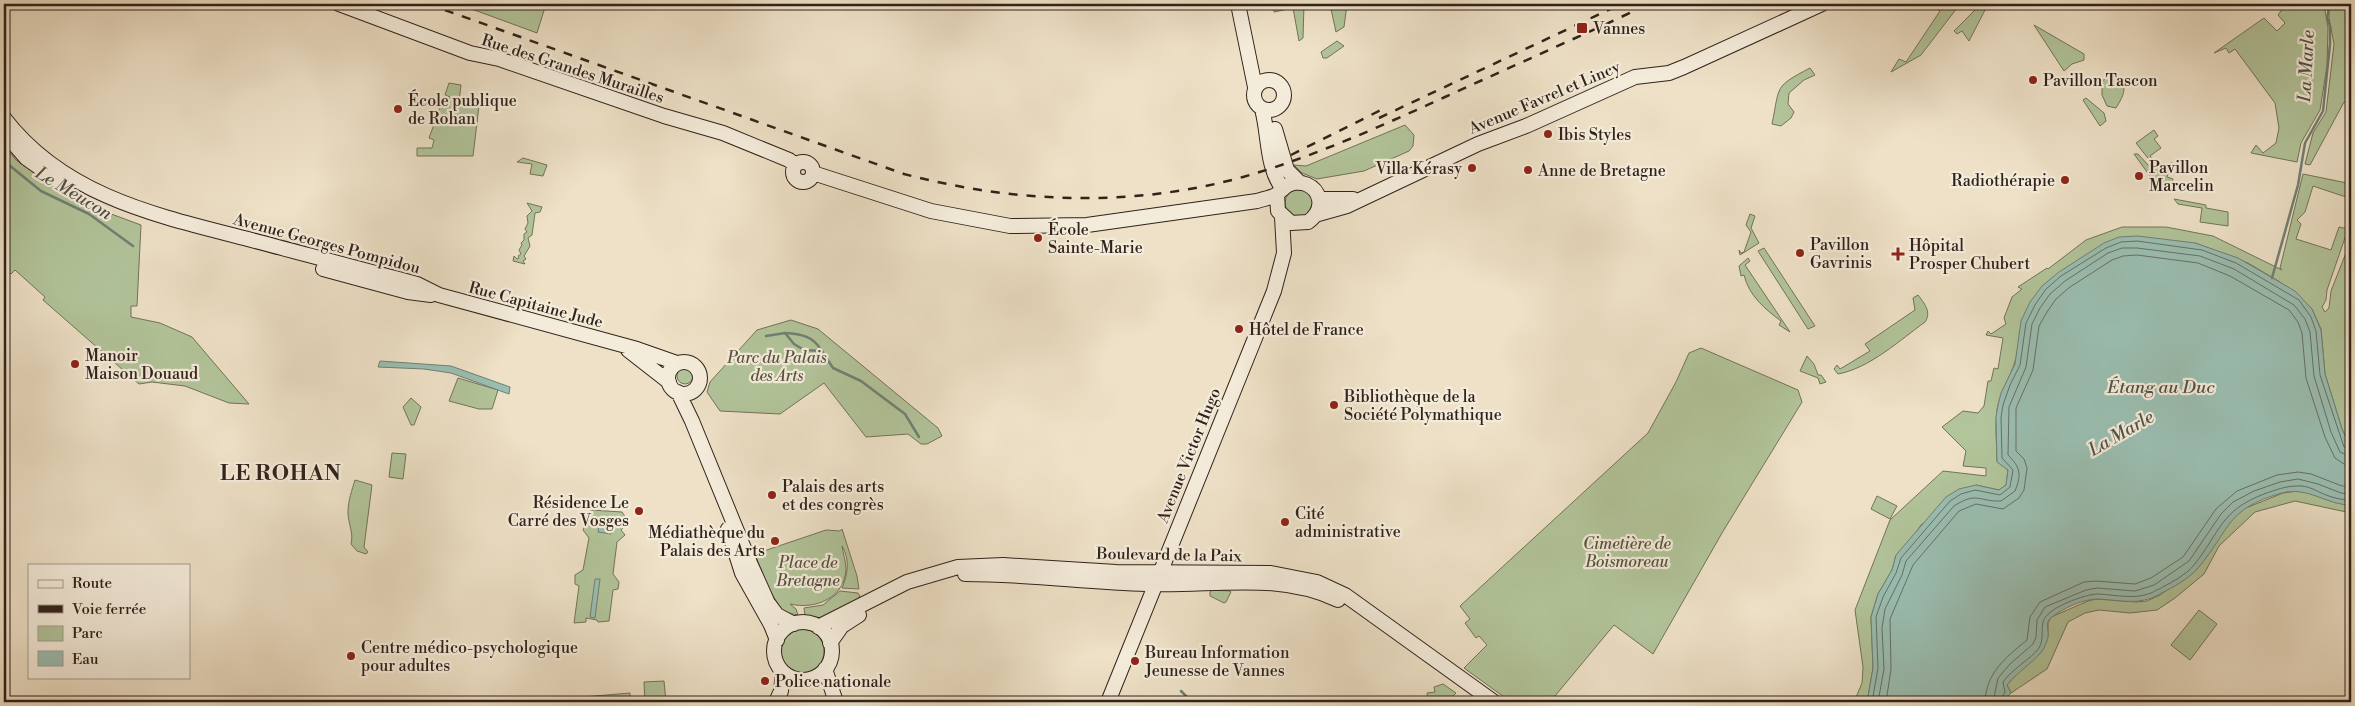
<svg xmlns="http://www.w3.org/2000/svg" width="2355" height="706" viewBox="0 0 2355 706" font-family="'Libre Bodoni',serif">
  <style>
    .green { fill: #b2c49a; stroke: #72735a }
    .water { fill: #9abeb1; stroke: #708075 }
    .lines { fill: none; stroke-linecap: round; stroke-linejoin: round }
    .shore { stroke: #667066; stroke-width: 1 }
    .stream { stroke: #708075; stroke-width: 2.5 }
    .secondary-casing { stroke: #31221a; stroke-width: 16 }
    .secondary { stroke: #f4ecdb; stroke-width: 14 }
    .rail { stroke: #31221a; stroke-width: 2.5; stroke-dasharray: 9 9; stroke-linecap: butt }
    .poi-dot { fill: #8f2418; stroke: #f4ecdb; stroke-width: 2 }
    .labels { text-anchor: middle; stroke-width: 4.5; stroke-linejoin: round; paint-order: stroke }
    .poi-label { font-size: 16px; fill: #31221a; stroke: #f4ecdb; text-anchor: start }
    .street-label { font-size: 16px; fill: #31221a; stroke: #f4ecdb }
    .park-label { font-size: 16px; font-style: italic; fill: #585340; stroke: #f4ecdb }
    .water-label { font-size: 18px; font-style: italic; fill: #505147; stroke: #f4ecdb }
    .district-label { font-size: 21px; font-weight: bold; letter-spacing: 1px; fill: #31221a; stroke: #f4ecdb }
  </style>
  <rect width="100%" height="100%" fill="#eee1c7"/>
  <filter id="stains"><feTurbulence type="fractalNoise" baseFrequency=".004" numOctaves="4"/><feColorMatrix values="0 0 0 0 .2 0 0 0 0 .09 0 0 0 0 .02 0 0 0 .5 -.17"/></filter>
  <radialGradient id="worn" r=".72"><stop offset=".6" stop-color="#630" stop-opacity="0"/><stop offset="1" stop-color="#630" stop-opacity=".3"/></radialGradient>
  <path class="green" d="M458,4h88l-9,29z
    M1273,4h31l-1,34 -4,3 -6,-33 -19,4z
    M1330,4h17l-3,23 -8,5z
    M1927,4h33l-39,51 -30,17 8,-13 7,3 34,-51z
    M2286,4h42l-3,6 3,17 -1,39 -7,44 -19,33 -4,19 -46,-9 5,-8 7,8 13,-10 3,-15 -4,-25 -40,-54 -6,4 -3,-5 -12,5 50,-35 13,13 8,-8 -7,-8z
    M2333,4h18v103l-7,-5 -34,63 -5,-1 8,-31 13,-21 8,-68 -5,-26v-8z
    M1978,7l7,3 -16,31 -7,-10 -5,3 -3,-3z
    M2034,25l50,29v6l-12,4 -8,7z
    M1337,41l7,5 -17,12h-4l-2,-6z
    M1810,68l5,7 -11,5 -15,13 -1,11 6,8 -3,6 -10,8 -9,-2c8,-39 2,-37 38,-56z
    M2111,71c18,12 15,21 5,37l-9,-2 -5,-11v-13z
    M449,83l12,2 -2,17 20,4 -6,50h-56v-8h15l2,-8 -5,-2 12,-33 6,2 3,-10 -5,-2z
    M2086,98l18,15 2,8 -6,5 -17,-26z
    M1405,125l9,10 -1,11 -4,5 -45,20 -47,8 -15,-6 -8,-8 12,1z
    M2154,130l4,6 -4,3 7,9 -11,8 4,5 -3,1 -15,-19z
    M4,145l12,15 60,41 65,24 -4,81h-6v11l29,6 32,14 57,67 -20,-1 -44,-17 -33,-4 -13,2 -96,-84 2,-3 -30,-27 -4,4 -7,-7z
    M2134,154h4l11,12 24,-3 2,4 -5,-1 -3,11 6,2 -1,4 -6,2 -2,-3 -6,5z
    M523,158l24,7 -4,11 -13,-2 2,-10 -15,-2z
    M2303,174l44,9 4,8 -2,7 -36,-12 -8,26 -8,8 4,4 -5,15 35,11 8,-23 9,2 -21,61 -1,10 -4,7 3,5 4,-4 2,-17 20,-51v-6v215l-9,-20 -17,-55 -4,-45 -9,-20 -32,-27 -32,-19 -53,-20 -178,110c-3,19 -15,34 -19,52 -4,18 -1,38 -1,56l11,9 -2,15 -7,5 -23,-5 -55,40 -14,20 -11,10 -4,15 -14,24 -7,23 2,51 -6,34h-13l8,-19 1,-16 -8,-57 35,-90 53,-49 43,5v-8l-23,-2 3,-15 -24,-24 21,-16 15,2 6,-7 4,-25h3l3,-13 4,1 5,-31 -17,-3 2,-4 3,3 15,-10 -2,-6 8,-21 10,-8 -4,-2 29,-19 1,1 38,-29 36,-13h44l47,9 69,34 -2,-2z
    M1285 203a14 14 0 1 1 28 0a14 14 0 1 1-28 0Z
    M2174,199l32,6v3l22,4v14l-28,-4 2,-14 -24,-4z
    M527,203l15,4 -2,5 -5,1 -3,22 -4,3 2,8 -6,10 2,3 -3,2 2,3 -12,-3 1,-5 3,3 2,-1 -1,-2 3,-2 -2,-4 3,-5 -1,-2 3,-3v-6l3,-2 -2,-3 3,-6 -1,-7 5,-5z
    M1750,214l5,2 -4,12 8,15 -19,12 -1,-5 2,3 3,-1 7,-20 -5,-7z
    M1764,248l51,78 -7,3 -50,-78z
    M1748,258l2,3 -5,4 45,67 -11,-7 2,-4c-16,-12 -32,-25 -37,-46l-3,1 -2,-10z
    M1918,295c6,8 14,17 7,27 -25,18 -55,46 -87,52l-4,-5 3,-4 3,4 30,-18 -5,-7 50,-34 -2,-12z
    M791,320l27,9 120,99 4,8 -15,8h-6l-13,-10 -42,3 -42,-54 -44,31 -60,-3 -13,-19 3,-10 47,-52z
    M1701,348l97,42 4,12 -80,131 -69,121 -39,-29 -64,77h-39l-47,-34 23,-23 -8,-9 -3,2 -11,-15 5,-4 -10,-13 188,-173 28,-51 13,-29z
    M1807,356l7,8 4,11h3l5,7 -6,2 -2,-6 -18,-7z
    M677 376a8 8 0 1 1 16 0a8 8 0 1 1-16 0Z
    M458,378l40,12 -6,19h-13l-30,-8z
    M411,398l10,9 -7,18h-3l-8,-18z
    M392,453l14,1 -3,25 -14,-2z
    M355,480l17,5 -8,62 4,5 -2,2 -9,-3 -6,-7c3,-11 -3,-20 -3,-32 0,-11 4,-22 7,-32z
    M2298,491c19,2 34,13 53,14v8l-56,-12 -40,11 -36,34 -15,28 -29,24 -18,12 -27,3 -31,-3 -14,3 -17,9 -21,47 -36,24 -4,-8 11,-13 22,-19 8,-17v-13l3,-6 37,-16 8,-2 40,3 11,-1 13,-6 37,-26 33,-48 11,-11 42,-17z
    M1877,496l20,10 -7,13 -19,-10z
    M591,510l31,2 4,6 -2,9 -3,3 4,5 -8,7 -4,32 6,8 -1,7 -5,1 -4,31 -11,1 -1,-2 -11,-2v4l-12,1 5,-37 -4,-2v-9l8,-5 6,-32 -6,-8z
    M842,529l15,47 2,13 -17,-1c6,-14 8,-28 0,-42 1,8 4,15 4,23 -1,29 -31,41 -56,35l6,5 2,6 -14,-3 -16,-23 -13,-35 71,-24 14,1z
    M1212,590l18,1 1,1 -5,10 -2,1 -14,-7v-4z
    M840,591l18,2 2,3 -4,4 -37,19 -14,-4 -1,-7 19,-3z
    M2199,610l18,14 -27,36 -19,-15z
    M780 651a22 22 0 1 1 44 0a22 22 0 1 1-44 0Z
    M664,681l2,21h-21l-1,-20z
    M1443,684l13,9 -9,9 -19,-1 -1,-8 8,-1 -1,-5z
    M630,693v9h-59v-4z"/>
  <path class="water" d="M2138,236l57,7 43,15 57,33 17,18 9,21 4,44 17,55 9,20v56c-25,0 -43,-19 -69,-12 -57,16 -51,36 -84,75 -9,11 -25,19 -38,26 -21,12 -39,6 -62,5 -15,0 -34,9 -46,18 -8,5 -3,13 -4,20 0,3 -3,8 -4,11 -6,11 -27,24 -37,37l4,8 -9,9h-135l6,-34 -2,-51 7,-23 14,-24 4,-15 50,-58 13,-8 17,-4 23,5 7,-5 2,-15 -11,-8 -1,-45 2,-12 3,-12 14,-29 6,-43 9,-19 12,-16 17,-14 45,-29 15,-6z
    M380,361l71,5 59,21 -1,7 -58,-21 -27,-4 -46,-2z
    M600,520l12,1 -1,13 -13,-2z
    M595,579h5l-5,39 -5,-1z"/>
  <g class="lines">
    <path class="shore" d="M1872,702l6,-34 -2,-51 7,-20 13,-24 5,-15 49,-57 11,-7 14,-4 25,5 10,-8 3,-17 -11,-12 -1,-41 2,-12 7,-20 10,-20 6,-42 9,-18 11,-16 15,-13 45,-28 15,-6 16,-1 65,9 34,13 63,37 12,17 5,14 4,44 24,72 7,4
      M1878,702l6,-33 -2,-41 3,-19 17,-34 4,-14 48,-55c23,-15 25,-4 47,-5l14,-10c7,-17 5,-24 -7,-36l1,-48 17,-40 6,-43 8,-16 10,-14 15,-13 43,-28 14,-5h15l63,8 34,13 60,36 11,14 5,13 4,44 17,56 9,20 11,5
      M1886,702l5,-33 -1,-50 23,-54 46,-54 17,-7 27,5 16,-11 5,-8 3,-22 -3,-9 -8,-8v-43l17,-38 6,-44 8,-14 9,-13 14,-12 42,-27 11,-4 14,-1 61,8 32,13 59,34 9,12 4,11 4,45 19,59 10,21 9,6 7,1
      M1985,702c1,-29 20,-44 42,-62l3,-23 10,-15 44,-20 12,-1 39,3 16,-6 32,-21 33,-48 21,-18 40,-16 21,-3 13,2 31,12h9
      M1993,702l5,-24 12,-14 23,-20 3,-7 1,-17 8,-13 41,-17 11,-2 38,3 19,-6 35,-24 32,-47 12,-12 21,-11 26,-9 18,-3 20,5 23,9 10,1
      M1999,702l6,-10 -2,-10c10,-14 28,-23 36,-34 5,-9 2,-17 4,-26 3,-14 42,-28 55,-28 21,1 40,7 59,-4 12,-6 29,-15 37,-25 27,-34 26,-54 70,-71 11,-4 22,-8 33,-8 11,-1 19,5 29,9 8,3 16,5 25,5"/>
    <path class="stream" d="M4,161l37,30 48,23 44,32
      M2272,278l26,-93 7,-42 18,-32 7,-67v-18l-3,-8 3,-14
      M785,333c16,1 28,3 36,17
      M766,336l19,-3 9,11 10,6 18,1 11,17 28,13 44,33 14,23
      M1181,691l8,8"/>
    <defs>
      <path id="secondary" d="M339,4l131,49 29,6 165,57 59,17 66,27 6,5
        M1238,4l17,83
        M1254 95a15 15 0 1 1 30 0a15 15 0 1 1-30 0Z
        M1262,109c7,25 4,59 21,80
        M4,118c59,77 150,97 240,120 50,13 100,27 151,40l22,6 22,11 198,54 40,14
        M1275,129l12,41 13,13
        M6,135l20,23 31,22
        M793 172a10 10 0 1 1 20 0a10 10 0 1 1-20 0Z
        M813,173l118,38 79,15 77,-1 170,-24c6,-2 13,-3 19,-6 4,-3 7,-7 12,-10 12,-6 28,0 31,14 2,10 -4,18 -11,23l-17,1 -13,-12 -1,-17
        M1319,199h34
        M1315,215l32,-9 131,-62 48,-18 109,-49 34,-4 15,-6 138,-63
        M323,269l85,23 23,3
        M628,350l41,32
        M668 378a16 16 0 1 1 32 0a16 16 0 1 1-32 0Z
        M678,392l14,29 58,142 18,40 9,12 17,9
        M728,529l14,44 29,52 6,15
        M965,574c60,0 121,8 182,10 63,3 131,-13 191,16
        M774 651a29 29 0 1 1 58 0a29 29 0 1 1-58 0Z
        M818,627l89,-45 51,-15 45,-2 113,7 155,1 46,9 28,13 149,107
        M830,643l12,-17 17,-11
        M825,669l11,33
        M776,702l5,-11 2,-19
        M1108,702l166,-411 10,-38 -2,-36"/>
    </defs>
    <use href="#secondary" class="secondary-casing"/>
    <use href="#secondary" class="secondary"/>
    <path class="rail" d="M428,4l476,170c111,29 227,34 339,3 70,-20 136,-50 202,-80 68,-31 136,-61 204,-93
      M1379,118l242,-114
      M1291,155l94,-47"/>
  </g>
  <g class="poi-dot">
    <rect x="1576" y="22" width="12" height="12" rx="2.5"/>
    <circle cx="2033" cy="80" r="5"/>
    <circle cx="398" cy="109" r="5"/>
    <circle cx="1548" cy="134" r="5"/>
    <circle cx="1472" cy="168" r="5"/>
    <circle cx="1528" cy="170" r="5"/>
    <circle cx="2139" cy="176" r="5"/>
    <circle cx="2065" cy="180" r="5"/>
    <circle cx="1038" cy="238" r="5"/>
    <circle cx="1800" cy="253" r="5"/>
    <path d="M1895.5 246.5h5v5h5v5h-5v5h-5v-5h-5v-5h5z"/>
    <circle cx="1239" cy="329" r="5"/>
    <circle cx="75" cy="364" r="5"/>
    <circle cx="1334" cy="405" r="5"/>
    <circle cx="772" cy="495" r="5"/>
    <circle cx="639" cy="511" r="5"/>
    <circle cx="1285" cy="522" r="5"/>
    <circle cx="775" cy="541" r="5"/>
    <circle cx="351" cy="656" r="5"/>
    <circle cx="1135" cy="661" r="5"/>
    <circle cx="765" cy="681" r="5"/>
  </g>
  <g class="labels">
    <g class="poi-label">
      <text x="1593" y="34">Vannes</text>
      <text x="2043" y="86">Pavillon Tascon</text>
      <text x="408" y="106">École publique<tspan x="408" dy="18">de Rohan</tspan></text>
      <text x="1558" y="140">Ibis Styles</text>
      <text x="2149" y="173">Pavillon<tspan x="2149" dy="18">Marcelin</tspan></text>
      <text x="1462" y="174" text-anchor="end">Villa Kérasy</text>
      <text x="1538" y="176">Anne de Bretagne</text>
      <text x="2055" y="186" text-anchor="end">Radiothérapie</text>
      <text x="1048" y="235">École<tspan x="1048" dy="18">Sainte-Marie</tspan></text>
      <text x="1810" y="250">Pavillon<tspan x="1810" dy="18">Gavrinis</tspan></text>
      <text x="1909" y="251">Hôpital<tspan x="1909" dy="18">Prosper Chubert</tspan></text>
      <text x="1249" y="335">Hôtel de France</text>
      <text x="85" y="361">Manoir<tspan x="85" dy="18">Maison Douaud</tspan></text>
      <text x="1344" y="402">Bibliothèque de la<tspan x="1344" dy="18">Société Polymathique</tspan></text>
      <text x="782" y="492">Palais des arts<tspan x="782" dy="18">et des congrès</tspan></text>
      <text x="629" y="508" text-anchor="end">Résidence Le<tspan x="629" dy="18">Carré des Vosges</tspan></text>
      <text x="1295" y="519">Cité<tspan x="1295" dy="18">administrative</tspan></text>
      <text x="765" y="538" text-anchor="end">Médiathèque du<tspan x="765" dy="18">Palais des Arts</tspan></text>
      <text x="361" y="653">Centre médico-psychologique<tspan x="361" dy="18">pour adultes</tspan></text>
      <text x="1145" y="658">Bureau Information<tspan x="1145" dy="18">Jeunesse de Vannes</tspan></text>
      <text x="775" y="687">Police nationale</text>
    </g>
    <g class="street-label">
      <text transform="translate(573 68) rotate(18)" y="6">Rue des Grandes Murailles</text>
      <text transform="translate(1544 97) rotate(-23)" y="6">Avenue Favrel et Lincy</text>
      <text transform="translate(327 243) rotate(15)" y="6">Avenue Georges Pompidou</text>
      <text transform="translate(536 304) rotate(15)" y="6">Rue Capitaine Jude</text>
      <text transform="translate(1188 455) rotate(-68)" y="6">Avenue Victor Hugo</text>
      <text transform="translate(1169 554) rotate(1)" y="6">Boulevard de la Paix</text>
    </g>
    <g class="park-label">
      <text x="777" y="363">Parc du Palais<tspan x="777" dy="18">des Arts</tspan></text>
      <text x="1627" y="549">Cimetière de<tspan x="1627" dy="18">Boismoreau</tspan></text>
      <text x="808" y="568">Place de<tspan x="808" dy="18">Bretagne</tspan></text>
    </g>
    <g class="water-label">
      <text transform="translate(2306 66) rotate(-87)" y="6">La Marle</text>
      <text transform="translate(74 193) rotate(31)" y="6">Le Meucon</text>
      <text x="2161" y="393">Étang au Duc</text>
      <text transform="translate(2121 433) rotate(-30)" y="6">La Marle</text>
    </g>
    <g class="district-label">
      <text x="281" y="480">LE ROHAN</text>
    </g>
  </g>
  <rect width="2355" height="706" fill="none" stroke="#eee1c7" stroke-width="20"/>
  <rect x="5" y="5" width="2345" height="696" fill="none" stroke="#31221a" stroke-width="2.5"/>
  <rect x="10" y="10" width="2335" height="686" fill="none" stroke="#31221a"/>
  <rect x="28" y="564" width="162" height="115" fill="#f4ecdb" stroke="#a69b8e"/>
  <rect x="38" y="580" width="25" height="8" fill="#f4ecdb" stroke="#a69b8e"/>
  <text x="72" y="588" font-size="15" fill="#31221a">Route</text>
  <rect x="38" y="605" width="25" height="8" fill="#31221a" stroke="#a69b8e"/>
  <text x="72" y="614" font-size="15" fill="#31221a">Voie ferrée</text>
  <rect x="38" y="626" width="25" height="15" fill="#b2c49a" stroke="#a69b8e"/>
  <text x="72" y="638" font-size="15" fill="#31221a">Parc</text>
  <rect x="38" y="651" width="25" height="15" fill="#9abeb1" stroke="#a69b8e"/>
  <text x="72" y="664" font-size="15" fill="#31221a">Eau</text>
  <rect width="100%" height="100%" filter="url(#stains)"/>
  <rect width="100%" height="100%" fill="url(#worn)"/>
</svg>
